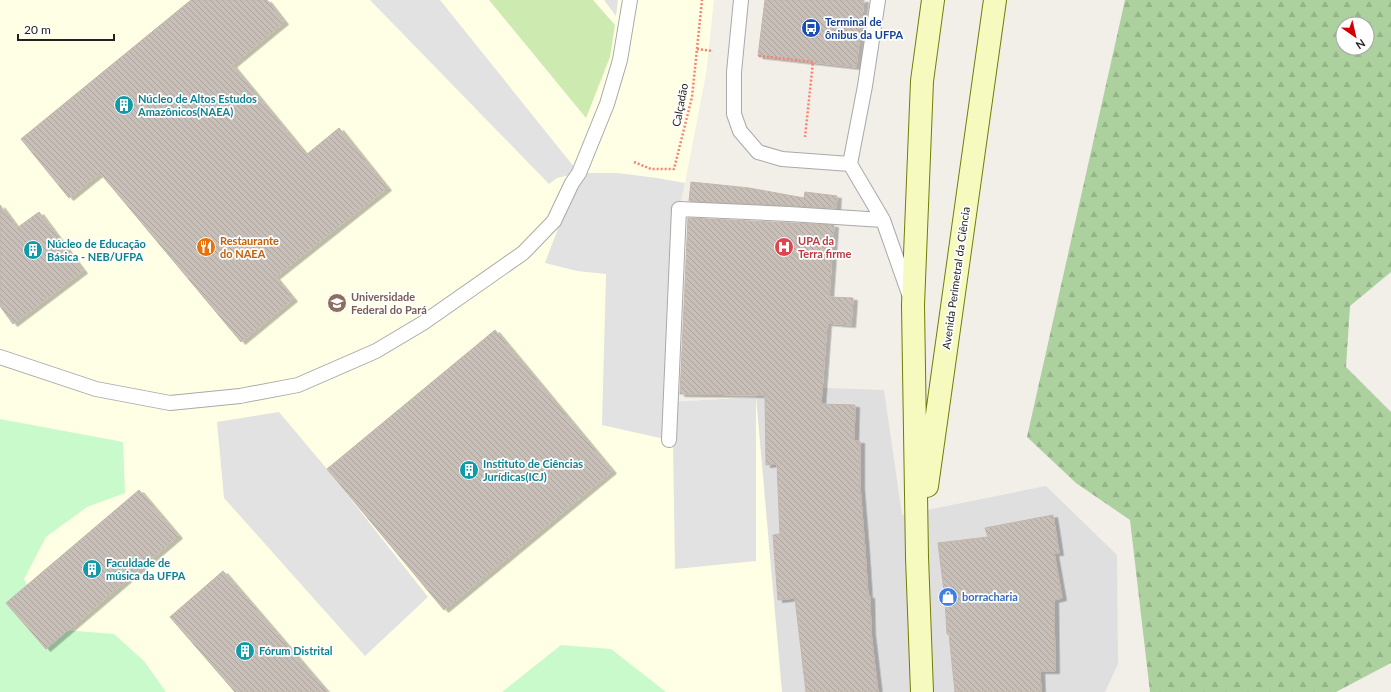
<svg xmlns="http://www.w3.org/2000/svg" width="1391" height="692" viewBox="0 0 1391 692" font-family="Lato,sans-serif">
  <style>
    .residential { fill: #e0dfdf }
    .education { fill: #ffffe5 }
    .grass { fill: #cdebb0 }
    .forest { fill: url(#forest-firs); fill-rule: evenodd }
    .park { fill: #c8facc }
    .parking { fill: #e2e2e2 }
    .building { fill: url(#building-back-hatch); stroke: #c4b6ab; filter: url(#shadow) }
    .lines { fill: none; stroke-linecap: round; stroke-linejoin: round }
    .lane-casing { stroke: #a9a9a9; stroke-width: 16 }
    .secondary-casing { stroke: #707d05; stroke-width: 24 }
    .path { stroke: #fa8072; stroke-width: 2.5; stroke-dasharray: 2 2; stroke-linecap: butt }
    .lane { stroke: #fff; stroke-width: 14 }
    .secondary { stroke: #f7fabf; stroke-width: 22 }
    .labels { text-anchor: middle; stroke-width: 3.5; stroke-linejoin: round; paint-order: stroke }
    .transit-label { font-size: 11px; font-weight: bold; fill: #164399; stroke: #fff; text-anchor: start }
    .culture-label { font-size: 11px; font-weight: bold; fill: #0d838f; stroke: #fff; text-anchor: start }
    .street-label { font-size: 11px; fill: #222; stroke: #fff }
    .food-label { font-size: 11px; font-weight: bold; fill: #c56008; stroke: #fff; text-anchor: start }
    .health-label { font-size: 11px; font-weight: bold; fill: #be3a42; stroke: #fff; text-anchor: start }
    .education-label { font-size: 11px; font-weight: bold; fill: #785e54; stroke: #fff; text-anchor: start }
    .shop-label { font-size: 11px; font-weight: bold; fill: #366cbe; stroke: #fff; text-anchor: start }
  </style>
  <defs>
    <pattern id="forest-firs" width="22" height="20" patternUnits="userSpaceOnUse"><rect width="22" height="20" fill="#add19e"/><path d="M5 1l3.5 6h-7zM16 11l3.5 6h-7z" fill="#95b388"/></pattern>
    <pattern id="building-back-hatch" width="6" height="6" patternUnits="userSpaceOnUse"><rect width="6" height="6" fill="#c7bfb8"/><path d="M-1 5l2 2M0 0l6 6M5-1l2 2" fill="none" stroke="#aba49e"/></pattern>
    <filter id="shadow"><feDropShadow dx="4.5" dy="2.5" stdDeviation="0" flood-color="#0004"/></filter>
  </defs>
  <rect width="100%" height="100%" fill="#f2efe9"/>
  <path class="residential" d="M764,386l120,4 18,125 144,-29 71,69 1,109 -13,28h-327l-22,-295z"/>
  <path class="education" d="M0,0h714l-8,74 -21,109 -6,26 -10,193 87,-5 26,295h-782z"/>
  <path class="grass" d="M489,0h104l22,25 -5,32 -24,61z"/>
  <path class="forest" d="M1125,0h266v272l-41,34 -4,61 45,45v251l-55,29h-186l-20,-172 -54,-37 -49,-46zM1343,24h24v24h-24z"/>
  <path class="park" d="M0,419l123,23 2,51 -38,14 -41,30 -22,42 28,50 62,5 30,27 22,31h-166z
    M561,645l50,4 55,43h-164z"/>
  <path class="parking" d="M370,0h70l139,173h39l39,5 28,5 -6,26 -10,193 87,-5v164l-81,8 -2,-127 -4,-2 -67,-15 4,-151 -29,-3 -32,-8 34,-90 -22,5 -8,6z
    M604,0h14l-2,16z
    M279,412l48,57 101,128 -63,59 -141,-158 -7,-76z"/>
  <path class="building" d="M191,0h76l17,22 -52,43 74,90 33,-27 48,60 -112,89 18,22 -52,43 -141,-169 -31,25 -48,-59z
    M765,0h99l-8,67 -98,-11z
    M691,182l58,6 55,10 1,-6 32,4 -1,12 -147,-7z
    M0,205l17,23 22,-16 44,59 -70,53 -13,-18z
    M688,218l146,7 -5,72 24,1 -2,27 -24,-2 -6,81 34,1 -1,36h6v46l5,63 3,46h2l1,37 7,59h-72l-11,-94 -17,2 -5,-65 7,-1 -3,-70 -11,1 -1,-70 -85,-1z
    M495,330l117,141 -168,139 -117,-141z
    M139,490l39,46 -132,113 -40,-46z
    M1053,515l6,38h-5l8,45 -8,2 1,71h-15l1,21h-86l-6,-58h-2l-2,-35 -7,-56 50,-6 -3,-9z
    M223,571l104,121h-92l-65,-75z"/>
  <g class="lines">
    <defs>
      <path id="lane" d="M741,0l-7,72v42l6,17 18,21 24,7 68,5
        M878,0l-13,86 -15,78 33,56 26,74
        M0,357l96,32 74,14 70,-7 58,-11 78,-34 47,-28 100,-70 31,-32 18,-38 7,-10 28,-69 13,-44 10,-60
        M669,440l10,-231 110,5 94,6"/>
      <path id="secondary" d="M927,486l68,-486
        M922,692l-5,-135 -4,-252 9,-224 11,-81"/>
    </defs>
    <use href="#lane" class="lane-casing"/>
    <use href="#secondary" class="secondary-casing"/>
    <path class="path" d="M697,49l16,2
      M759,56l54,6 -8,75
      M634,162l17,7h23l18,-72 10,-97"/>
    <use href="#lane" class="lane"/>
    <use href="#secondary" class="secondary"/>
  </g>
  <defs>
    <symbol id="bus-disc" viewBox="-11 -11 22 22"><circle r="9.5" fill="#1a4fb4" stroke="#fff"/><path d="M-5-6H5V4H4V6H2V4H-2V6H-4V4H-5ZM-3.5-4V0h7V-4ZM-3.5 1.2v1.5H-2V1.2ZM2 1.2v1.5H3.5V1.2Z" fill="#fff"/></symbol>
    <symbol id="building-disc" viewBox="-11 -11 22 22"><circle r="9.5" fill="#0f9aa8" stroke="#fff"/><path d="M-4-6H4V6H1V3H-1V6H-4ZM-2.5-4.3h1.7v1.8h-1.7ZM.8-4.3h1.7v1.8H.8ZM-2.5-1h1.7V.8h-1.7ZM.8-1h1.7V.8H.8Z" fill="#fff"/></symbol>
    <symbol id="restaurant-disc" viewBox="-11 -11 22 22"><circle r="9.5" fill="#e8710a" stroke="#fff"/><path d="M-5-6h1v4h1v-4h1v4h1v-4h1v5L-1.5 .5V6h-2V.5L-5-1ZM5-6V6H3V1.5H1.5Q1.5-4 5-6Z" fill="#fff"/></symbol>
    <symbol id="hospital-disc" viewBox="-11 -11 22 22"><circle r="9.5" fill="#e0444e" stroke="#fff"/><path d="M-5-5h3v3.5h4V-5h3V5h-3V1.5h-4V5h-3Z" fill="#fff"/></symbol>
    <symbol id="university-disc" viewBox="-11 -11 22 22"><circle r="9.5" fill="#8d6e63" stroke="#fff"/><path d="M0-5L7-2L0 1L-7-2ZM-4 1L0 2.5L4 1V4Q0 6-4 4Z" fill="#fff"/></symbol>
    <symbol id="shop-disc" viewBox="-11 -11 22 22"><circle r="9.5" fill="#3f7fe0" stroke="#fff"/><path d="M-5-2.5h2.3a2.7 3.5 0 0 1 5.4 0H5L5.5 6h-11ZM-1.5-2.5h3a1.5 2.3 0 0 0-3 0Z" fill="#fff"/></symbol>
  </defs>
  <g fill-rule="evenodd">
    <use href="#bus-disc" x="800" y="17" width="22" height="22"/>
    <use href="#building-disc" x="113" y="94" width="22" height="22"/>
    <use href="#restaurant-disc" x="195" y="236" width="22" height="22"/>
    <use href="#hospital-disc" x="773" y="236" width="22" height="22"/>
    <use href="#building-disc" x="22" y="239" width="22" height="22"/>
    <use href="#university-disc" x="326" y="292" width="22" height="22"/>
    <use href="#building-disc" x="458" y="459" width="22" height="22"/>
    <use href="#building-disc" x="81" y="558" width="22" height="22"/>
    <use href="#shop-disc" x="937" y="586" width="22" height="22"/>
    <use href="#building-disc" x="234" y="640" width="22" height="22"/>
  </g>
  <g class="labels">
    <g class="transit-label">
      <text x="825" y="26">Terminal de<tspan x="825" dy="13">ônibus da UFPA</tspan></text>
    </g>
    <g class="culture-label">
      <text x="138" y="103">Núcleo de Altos Estudos<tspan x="138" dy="13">Amazônicos(NAEA)</tspan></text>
      <text x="47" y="248">Núcleo de Educação<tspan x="47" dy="13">Básica - NEB/UFPA</tspan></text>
      <text x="483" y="468">Instituto de Ciências<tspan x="483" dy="13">Jurídicas(ICJ)</tspan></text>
      <text x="106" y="567">Faculdade de<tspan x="106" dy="13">música da UFPA</tspan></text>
      <text x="259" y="655">Fórum Distrital</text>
    </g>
    <g class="street-label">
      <text transform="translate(680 105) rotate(-79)" y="4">Calçadão</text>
      <text transform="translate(956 278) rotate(-82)" y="4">Avenida Perimetral da Ciência</text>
    </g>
    <g class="food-label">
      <text x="220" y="245">Restaurante<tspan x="220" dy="13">do NAEA</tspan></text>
    </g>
    <g class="health-label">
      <text x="798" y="245">UPA da<tspan x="798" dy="13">Terra firme</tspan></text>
    </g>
    <g class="education-label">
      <text x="351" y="301">Universidade<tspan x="351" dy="13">Federal do Pará</tspan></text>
    </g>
    <g class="shop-label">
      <text x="962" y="601">borracharia</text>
    </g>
  </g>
  <g transform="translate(1355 36) rotate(146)"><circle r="19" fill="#ffffff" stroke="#a7a7a7"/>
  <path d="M0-3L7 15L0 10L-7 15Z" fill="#d40000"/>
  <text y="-6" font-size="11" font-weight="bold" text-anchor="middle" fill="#222222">N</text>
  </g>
  <path d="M18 34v6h96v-6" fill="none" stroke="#222222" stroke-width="2"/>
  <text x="24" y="34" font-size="12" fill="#222222" stroke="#ffffff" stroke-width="3" paint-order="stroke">20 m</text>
</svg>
